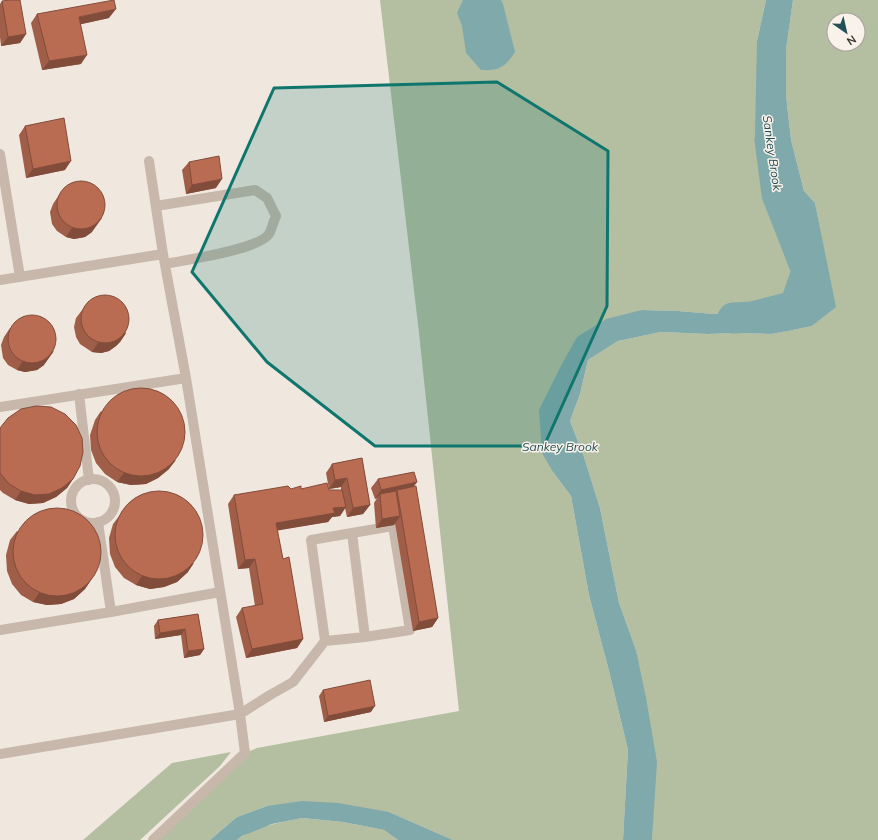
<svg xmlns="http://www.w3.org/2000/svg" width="878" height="840" viewBox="0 0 878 840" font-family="Mulish,sans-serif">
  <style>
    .green { fill: #b4bea0; fill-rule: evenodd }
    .water { fill: #80a9ab }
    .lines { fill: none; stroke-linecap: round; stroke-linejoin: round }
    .river { stroke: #80a9ab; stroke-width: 31 }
    .minor { stroke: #c7b8ab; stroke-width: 10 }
    .wall { fill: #a05d47 }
    .shaded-wall { fill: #824c3a }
    .building { fill: #ba6c53; stroke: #824c3a }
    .marked { fill: #0f766e; fill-opacity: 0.2; stroke: #0f766e; stroke-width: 3; stroke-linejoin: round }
    .labels { text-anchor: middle; stroke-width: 3; stroke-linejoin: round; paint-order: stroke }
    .water-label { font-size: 12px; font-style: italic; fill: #235054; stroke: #f8f2eb }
  </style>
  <rect width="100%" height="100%" fill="#f0e8df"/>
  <path class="green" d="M380,0h386l-9,41 30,168 18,56 -2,32 -23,14 -66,3 -36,-3 -36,-1 -65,27 -24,135 18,24 18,99 20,76 19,79 -5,90h-170l-64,-28 -122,-6 -30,11 -27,23h-57l92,-87 12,-5 202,-37 -40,-378z
    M793,0h85v840h-226l1,-30 -17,-160 -17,-47 -19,-95 -16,-51 -14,-36 10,-27 8,-34 30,-19 43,-9 47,2 30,-1 33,1 21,-4 20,-4 23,-19 -20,-104 -11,-12 -13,-51 -5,-45v-47zM834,20h24v24h-24z
    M231,752l-11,14 -80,74h-57l89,-77z
    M302,818l41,4 41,8 14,10h-161c16,-13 45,-18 65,-22z"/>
  <path class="water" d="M463,0h38l2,4 12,48c-10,15 -15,19 -34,18l-15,-17 -4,-27 -5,-13z
    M766,0h27l-7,49v46l5,45 13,51 11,12 21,104 -24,19 -24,5 -17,3 -33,-1 -30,1 -47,-2 -43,9 -30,19 -8,34 -10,27 14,36 16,51 19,95 17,47 10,48 11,64 -5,78h-29l5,-90 -19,-79 -20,-76 -18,-99 -18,-24 -11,-19 -3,-43 23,-46 15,-27 29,-18 36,-9 36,1 36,3 66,-3 23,-14 2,-32 -18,-56 -32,-76 2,-92z
    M302,801l36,2 51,9 64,28h-55l-14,-10 -41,-8 -41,-4 -30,6 -30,12 -5,4h-27l27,-23 30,-11z"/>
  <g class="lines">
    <path class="river" d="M733,318l19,-1 43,-11 12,-35 -30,-77 -7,-54"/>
    <path class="minor" d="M0,154l20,123
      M149,161l14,93 23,124 54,336 5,39 -92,87
      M156,206l99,-16 12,8 9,18c-3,6 -4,13 -7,18 -11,16 -84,26 -104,30
      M0,280l163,-26
      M79,394l10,86
      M0,407l186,-29
      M71 501a22 22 0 1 1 44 0a22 22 0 1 1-44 0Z
      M98,522l13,90
      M352,533l13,104
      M0,630l111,-18 109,-20
      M0,754l240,-40 30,-19 23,-13 32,-41 -14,-101 82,-14 17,104 -45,7 -40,4"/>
  </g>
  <path class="wall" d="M2,1l24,33 -6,9 -19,3 -1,-9v-33z
    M37,14l72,4 -28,6v40l-39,6 -11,-47z
    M25,126l40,44 -39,8 -7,-43z
    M189,162l27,26 -30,6 -4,-24z
    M59,195l33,37 -7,5 -11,2 -8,-2 -9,-6 -5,-7 -2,-12 3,-8z
    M89,301l37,32 -6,9 -4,4 -7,5 -8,2 -9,-1 -12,-8 -4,-7 -2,-10 2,-9z
    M10,328l34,37 -7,5 -12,2 -8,-2 -9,-5 -5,-7 -2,-13 3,-8z
    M101,411l68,58 -11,9 -12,6 -15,1 -14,-3 -12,-8 -9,-11 -5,-13 -1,-15 5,-15z
    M0,428l73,51 -6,9 -11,9 -13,6 -14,1 -14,-4 -12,-7 -3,-3z
    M362,458l8,47 -7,9 -16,3 -2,-9 -5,8 -8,1 -4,5 -51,8 6,29 20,80 -6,9 -51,10 -10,-41 6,-9 13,-2 -6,-38 -11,1 -10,-65 6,-9 67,-6 28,1h12v-3l-12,2 -3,-16 6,-9z
    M378,479l39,3 -3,4 24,132 -6,9 -19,4 -18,-108 -1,2 -18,3 -2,-25 3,-5 -2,1 -4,-11z
    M120,515l68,57 -11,10 -13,5 -14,2 -14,-4 -12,-7 -9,-11 -5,-13 -1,-16 4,-14z
    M17,531l74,49 -6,9 -11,10 -13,5 -14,1 -14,-3 -12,-7 -9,-11 -5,-13 -1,-16 4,-15z
    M198,614l6,35 -4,6 -16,3 -3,-23 -26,4 -1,-13 4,-6z
    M323,690l48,22 -47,10 -5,-26z"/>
  <path class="shaded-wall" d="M116,9l-7,9 -36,8 6,-9z
    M26,34l-6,9 -19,3 7,-9z
    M87,55l-6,9 -39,6 7,-9z
    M71,161l-6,9 -39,8 7,-9z
    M222,179l-6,9 -30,6 6,-9z
    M102,218l-10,14 -7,5 -11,2 -8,-2 6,-9z
    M126,333l-6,9 -4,4 -7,5 -8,2 -9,-1 6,-9z
    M54,351l-10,14 -7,5 -12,2 -8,-2 6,-9z
    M176,460l-7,9 -11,9 -12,6 -15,1 -14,-3 7,-9z
    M347,478l-6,9 -12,2 6,-9z
    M73,479l-6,9 -11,9 -13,6 -14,1 -14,-4 6,-9z
    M417,482l-7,9 -13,-1 -3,5 -14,-1 -3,4 -2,1 6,-9z
    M370,505l-7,9 -16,3 6,-9z
    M346,507l-6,9 -8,1 -4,5 -59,10 7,-9 57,-15z
    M400,516l-6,9 -18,3 6,-9z
    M255,559l-6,9 -11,1 7,-9z
    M194,563l-6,9 -11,10 -13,5 -14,2 -14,-4 6,-9z
    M91,580l-6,9 -11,10 -13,5 -14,1 -14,-3 6,-9z
    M438,618l-6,9 -19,4 6,-9z
    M185,629l-4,6 -26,4 5,-6z
    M303,639l-6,9 -51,10 6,-9z
    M204,649l-4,6 -16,3 4,-7z
    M375,706l-4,6 -47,10 4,-6z"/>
  <path class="building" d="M10,0h10l6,34 -18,3 -6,-36z
    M114,0l2,9 -37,8 8,38 -38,6 -12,-47z
    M64,118l7,43 -38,8 -8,-43z
    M219,156l3,23 -30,6 -3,-23z
    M57 205a24 24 0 1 1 48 0a24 24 0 1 1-48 0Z
    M81 319a24 24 0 1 1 48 0a24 24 0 1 1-48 0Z
    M8 339a24 24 0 1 1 48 0a24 24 0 1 1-48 0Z
    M97 432a44 44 0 1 1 88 0a44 44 0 1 1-88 0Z
    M36,406l15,1 14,7 11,11 6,13 1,14 -3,14 -7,13 -11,9 -13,6 -14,1 -14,-4 -12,-7 -9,-11v-45l8,-10 13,-9z
    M362,458l8,47 -17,3 -6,-30 -12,2 -3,-16z
    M414,472l3,10 -36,8 -3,-11z
    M327,483l2,7h13l4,17 -13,1 2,5 -59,10 7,36 6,-2 14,82 -51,10 -10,-41 21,-4 -8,-45 -10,1 -11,-65 54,-9 3,3 10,-3v3z
    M416,486l22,132 -19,4 -22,-132z
    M115 535a44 44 0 1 1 88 0a44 44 0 1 1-88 0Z
    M396,491l4,25 -18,3 -2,-25z
    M13 552a44 44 0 1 1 88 0a44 44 0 1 1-88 0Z
    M198,614l6,35 -16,2 -3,-22 -25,4 -2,-13z
    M370,680l5,26 -47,10 -5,-26z"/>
  <path class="marked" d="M497,82l111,69 -1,155 -63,140h-169l-108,-84 -75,-90 82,-184z"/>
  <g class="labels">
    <g class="water-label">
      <text transform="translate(772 153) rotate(82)" y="4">Sankey Brook</text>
      <text x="560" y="451">Sankey Brook</text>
    </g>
  </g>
  <g transform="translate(846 32) rotate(146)"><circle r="19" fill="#f8f2eb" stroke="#aaa49e"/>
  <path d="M0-3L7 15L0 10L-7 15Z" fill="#235054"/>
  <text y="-6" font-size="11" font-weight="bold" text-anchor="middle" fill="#362e2a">N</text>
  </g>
</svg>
